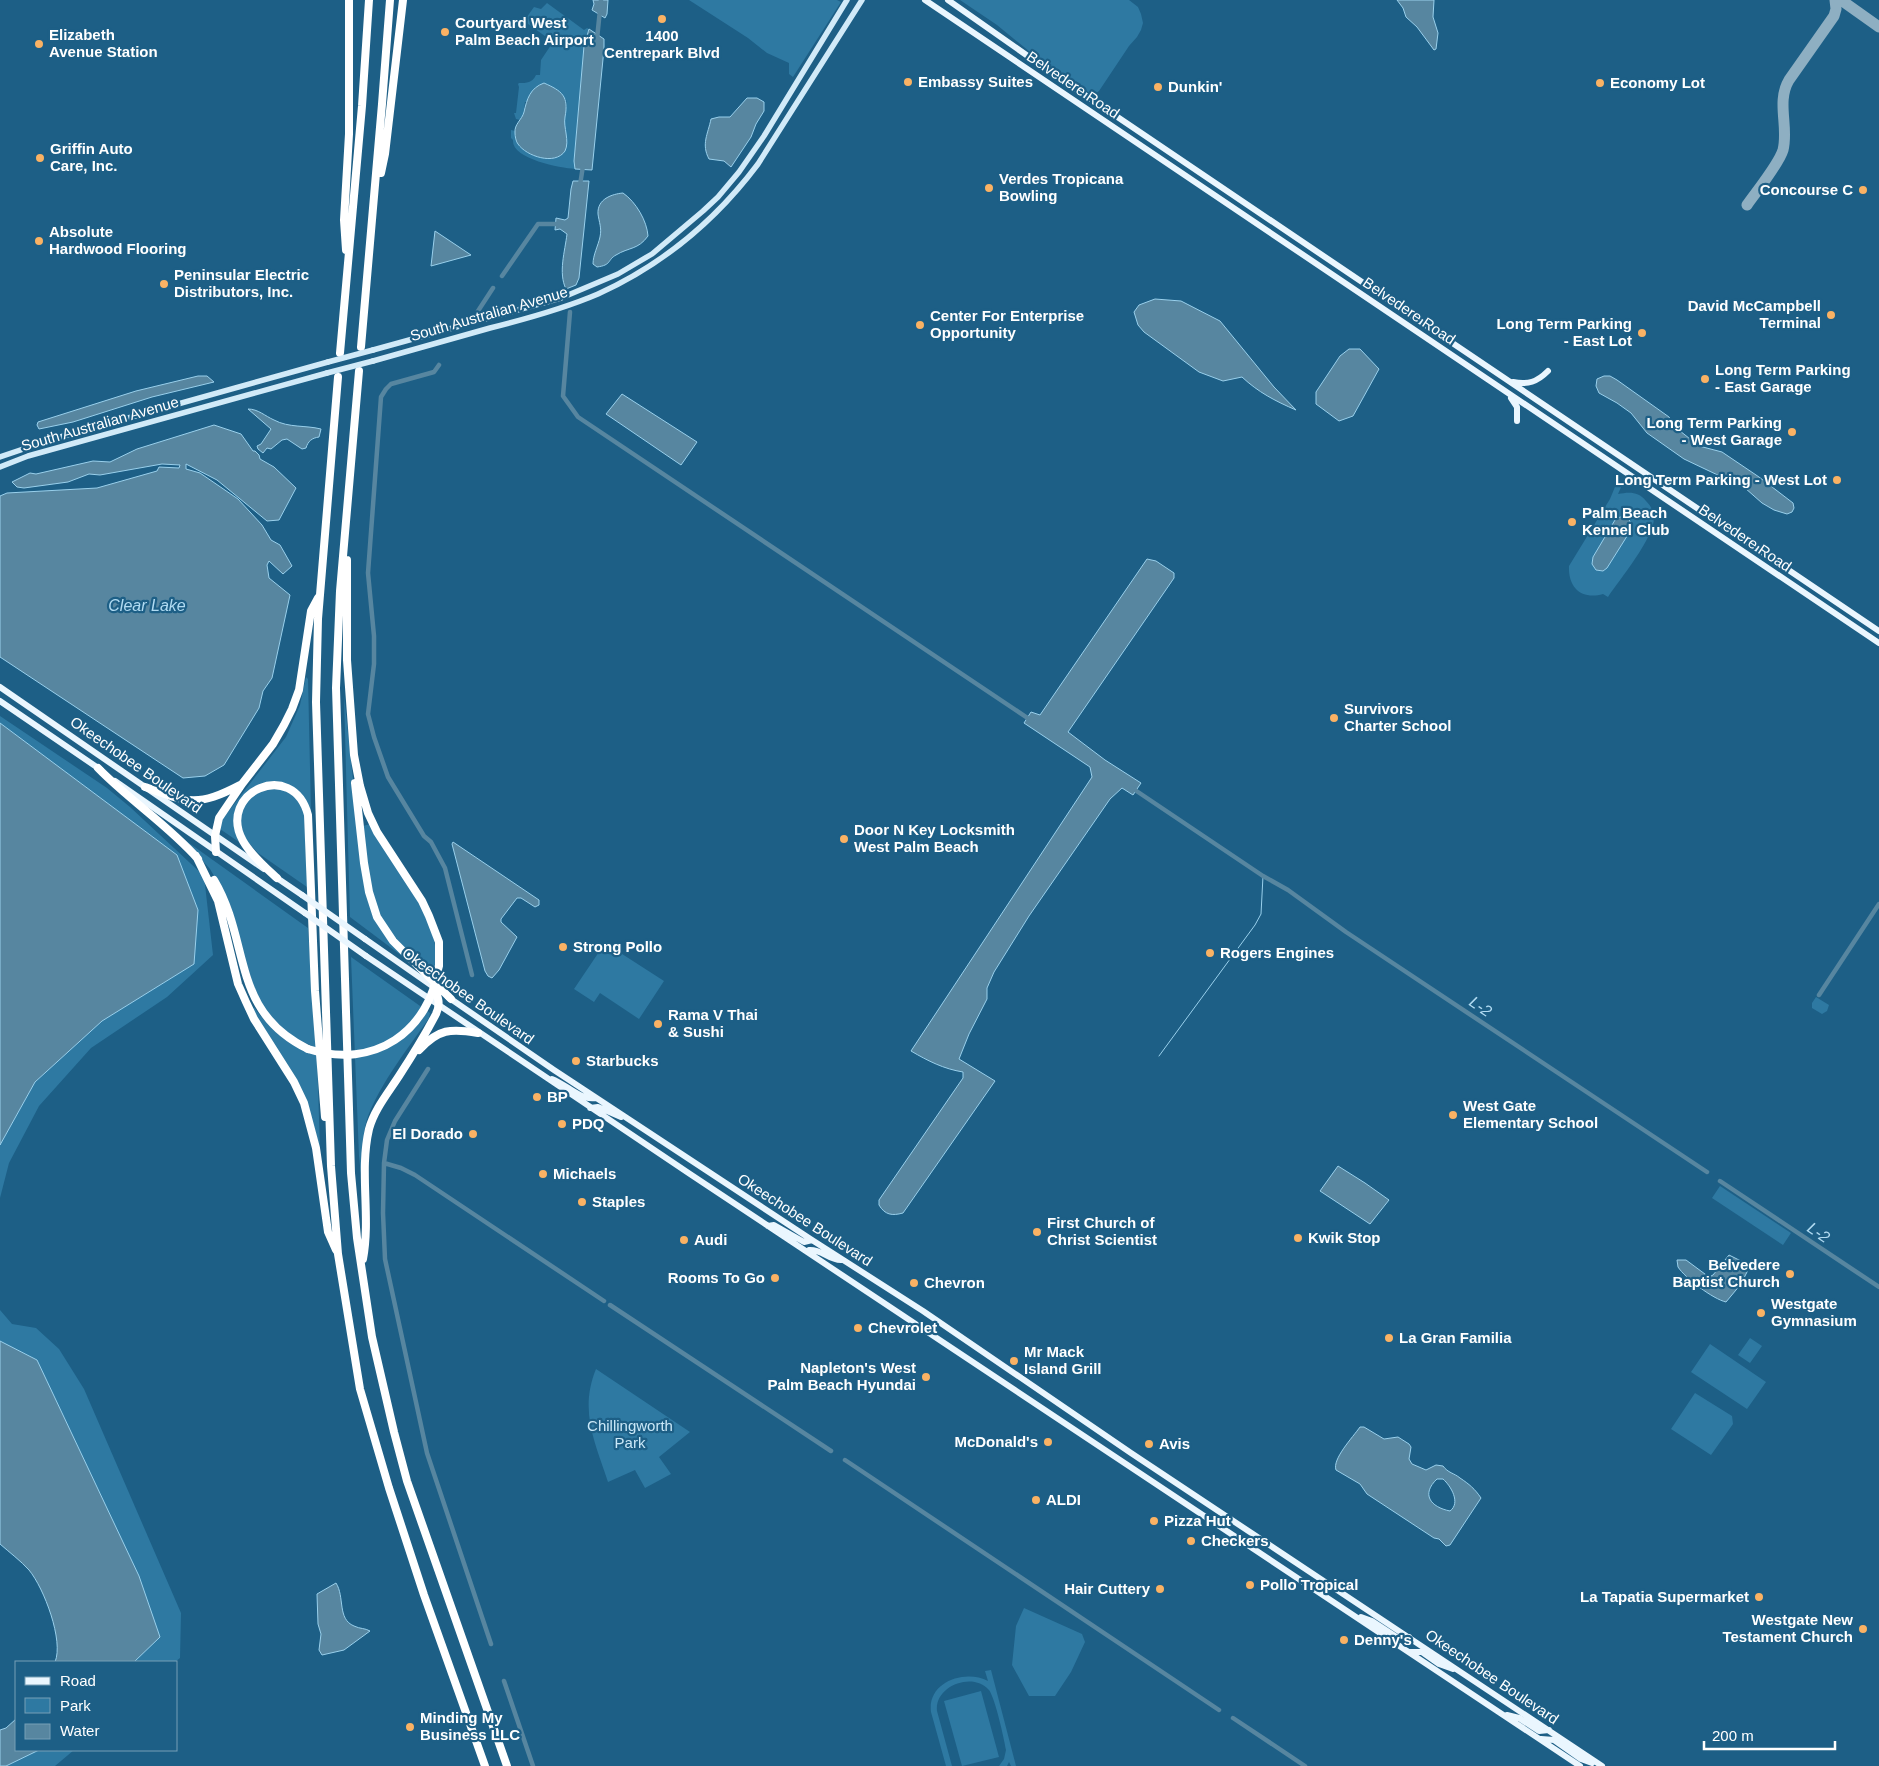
<svg xmlns="http://www.w3.org/2000/svg" width="1879" height="1766" viewBox="0 0 1879 1766" font-family="Helvetica,sans-serif">
  <style>
    .green { fill: #2e79a2 }
    .water { fill: #5786a0; stroke: #99d0ec; fill-rule: evenodd }
    .lines { fill: none; stroke-linecap: round; stroke-linejoin: round }
    .stream { stroke: #99d0ec; stroke-width: 1 }
    .canal { stroke: #5786a0; stroke-width: 4.5 }
    .taxiway { stroke: #8eafc2; stroke-width: 11 }
    .secondary { stroke: #d1eaf8; stroke-width: 5.5 }
    .primary { stroke: #eaf6fe; stroke-width: 6 }
    .motorway { stroke: #fff; stroke-width: 8 }
    .secondary-bridge { stroke: #d1eaf8; stroke-width: 5.5 }
    .primary-bridge { stroke: #eaf6fe; stroke-width: 6 }
    .motorway-bridge { stroke: #fff; stroke-width: 8 }
    .poi-dot { fill: #fab264; stroke: #1d5f86; stroke-width: 2 }
    .labels { text-anchor: middle; stroke-width: 4.5; stroke-linejoin: round; paint-order: stroke }
    .poi-label { font-size: 15px; font-weight: bold; fill: #fff; stroke: #1d5f86; text-anchor: start }
    .street-label { font-size: 15px; fill: #fff; stroke: #1d5f86 }
    .park-label { font-size: 15px; fill: #cae8f8; stroke: #1d5f86 }
    .water-label { font-size: 16px; font-style: italic; fill: #b1dbf2; stroke: #1d5f86 }
  </style>
  <rect width="100%" height="100%" fill="#1d5f86"/>
  <path class="green" d="M689,0h148l4,2 -48,75 -4,-3v-11l-22,-10 -19,-15z
    M960,0h169l9,7 3,7 2,9 -2,7 -4,7 -8,9 -30,45 -4,3h-4l-56,-38 -38,-31z
    M547,3l37,27 3,-2 2,1 -2,4 -4,25 -9,103 1,8c-15,-1 -64,-10 -62,-29l-2,-2v-8l4,1c0,3 0,10 2,12 9,14 29,16 42,13l8,-12 -3,-22 3,-17 -1,-6 -41,3 -2,14 -3,4 -4,-1 -2,-6h2l3,-26 -1,-3 1,-1c8,0 13,0 17,-8h4l1,-15 10,-15 -3,-3 1,-3 -25,-18 10,-14 7,2z
    M1617,482l5,3 -4,9c11,-2 20,-3 28,7 4,4 8,10 8,16 1,20 -34,62 -46,80l-5,-3c-21,6 -35,-6 -34,-28l41,-67z
    M306,677l2,2 3,134 -9,-16 -19,-13 -40,14 -4,44 -19,-13 1,-8 65,-84 14,-32z
    M344,696l21,194 7,21 13,25 21,23 -56,-42z
    M0,716l107,72 23,19 74,69 9,79 -46,42 -76,51 -52,58 -30,57 -9,35v-53l35,-63 67,-61 92,-57 -17,-109 -177,-132z
    M278,788l16,7 10,17 3,75 -49,-34 -11,-12 -6,-11v-20l13,-17z
    M370,824c18,36 56,78 64,116 3,11 1,23 0,35 -12,-11 -26,-21 -37,-33 -28,-32 -29,-76 -34,-116z
    M182,838l126,90 8,120 -29,-14 -23,-25 -11,-25 -31,-94 -12,-21z
    M605,943l59,38 -25,38 -39,-26 -6,9 -20,-13z
    M351,957l79,56 -1,5c-20,29 -57,76 -64,109 -4,20 -4,39 -3,58l-3,-29z
    M1816,997l13,8 -2,6 -5,3 -10,-6v-5z
    M254,1007c17,24 35,39 63,48l3,94 -7,-26 -61,-112z
    M1720,1186l71,47 -8,12 -71,-47z
    M0,1310l12,14 24,4 23,21 25,40 97,224 -1,45 -5,4h-41l25,-25 -122,-277 -37,-19z
    M1750,1338l12,8 -12,17 -12,-8z
    M1710,1344l56,38 -19,27 -56,-37z
    M596,1369l94,63 -31,25 12,17 -26,14 -10,-18 -27,12c-13,-40 -29,-71 -12,-113z
    M1695,1393l37,23 1,8 -22,31 -40,-26z
    M1024,1608l58,26 3,8 -14,30 -16,24h-26l-17,-31 4,-39z
    M991,1670l25,96h-5l-2,-4 -2,4h-8l5,-7 2,-9c-2,-12 -11,-52 -17,-60 -16,-19 -55,-4 -52,21l15,55h-6l-15,-54c-4,-30 34,-43 57,-31l-3,-10z
    M981,1691l18,66 -37,9 -18,-65z
    M39,1750h35l-19,16h-49z"/>
  <path class="water" d="M593,0h15l-1,14 -2,4 -13,-8 2,-6z
    M1397,0h37l-1,17 5,16 -2,16 -2,1 -17,-23 -11,-10 -3,-9z
    M589,29l15,10v10l-12,121 -17,-1 -1,-8 10,-115z
    M544,83c18,8 25,13 21,34 -2,10 5,24 0,34 -10,15 -39,5 -47,-7 -2,-2 -3,-8 -3,-11 -1,-9 7,-13 9,-21 3,-13 6,-24 20,-29z
    M747,98h10l7,4v9l-8,13 -5,13 -20,30 -7,-6 -15,-2c-8,-15 -1,-25 2,-40l8,-2h11z
    M573,181h16l-10,97 -3,7 -10,4c-8,-16 -1,-38 1,-55l-7,-5 -5,1 1,-12 9,2 3,-2 3,-29z
    M623,193c13,9 24,28 25,43 -10,14 -19,11 -32,19 -9,5 -4,10 -19,12l-4,-3c0,-9 5,-18 7,-27 2,-9 -1,-15 -2,-23 -1,-15 14,-20 25,-21z
    M435,231l36,24 -40,11z
    M1155,299l26,2 39,20 54,66 22,23c-21,-9 -38,-18 -54,-33l-19,4 -24,-9 -55,-40 -6,-7 -4,-13 5,-7z
    M1349,349h11l19,20 -26,47 -14,5 -23,-17v-12l24,-36z
    M198,376h9l7,6 -62,15 -79,25 -34,7 -2,-4 1,-3 98,-31z
    M1604,376h6l7,4 52,37 11,14 19,15 23,6 37,25 34,26 1,5 -2,4 -5,2 -13,-4 -12,-7 -17,-15 -61,-29 -37,-26 -16,-20 -14,-10 -18,-10 -3,-7 1,-7z
    M622,394l75,48 -16,23 -75,-51z
    M248,409c10,0 17,7 26,11 15,8 31,5 47,9l-2,8c-7,1 -11,4 -13,11l-4,1 -15,-10 -5,1 -11,9 -4,-1 -4,5 -5,-4 -1,-3 4,-2 10,-15z
    M214,425l27,9 12,17h2l4,4 1,4 14,8 22,21 -17,32 -12,1 -50,-41 -31,-16v5l14,4 38,26 24,26 9,15 9,5 12,21 -9,8 -14,-13 -2,4 2,13 21,17 -18,83 -9,13 -4,17 -35,57 -19,11 -22,2 -183,-121v-161l7,-3 90,-5 60,-17 2,-4 20,1 1,-3 -18,-1 -62,11 -11,-1 -21,8 -44,6 -7,-1 -5,-5 18,-9 6,1 57,-13 17,1 27,-13z
    M1620,517l8,1c4,6 3,8 1,15l-22,35 -4,3 -7,-1 -4,-6 1,-7 22,-37z
    M1147,559l9,2 18,12v5l-106,154 37,28 36,23 -8,12 -11,-7 -12,11 -81,117 -35,56 -7,16v11l-18,35 -10,25 36,22 -92,132c-11,3 -18,2 -24,-8v-5l84,-122v-6c-19,-3 -35,-11 -52,-21l181,-274 -2,-10 -66,-44 7,-11 9,3z
    M0,723l177,132 21,55 -4,54 -92,57 -67,61 -35,63z
    M453,842l86,58v5l-4,2 -14,-9h-4l-16,21v3l16,15 -18,33 -7,8 -4,-2 -3,-5 -33,-127z
    M1338,1166l27,17 24,17 -19,24 -50,-33z
    M1729,1255l20,10v3l-8,16 -15,18c-13,-3 -41,-24 -48,-35l-1,-7h9l23,17 4,-2z
    M0,1341l37,19 102,216 21,61 -26,25h-79c9,-21 -11,-74 -26,-92 -8,-9 -20,-18 -29,-26z
    M1360,1427h4l20,12 14,-2 11,7 2,3 -2,12 3,5 14,6 10,-5 7,1c5,7 11,7 17,12 9,6 15,11 21,20l-31,47 -4,1 -7,-7 -5,-1 -67,-44 -7,-10 -24,-14c-4,-11 17,-33 24,-43zM1437,1479h6c8,7 18,24 7,32 -20,-4 -29,-17 -13,-32z
    M336,1583c9,14 1,36 18,43 6,3 11,2 16,5l-26,19 -22,5 -3,-5 2,-16 -3,-10 -1,-30z
    M16,1719v31h23l-33,16h-6v-36l6,-2z"/>
  <g class="lines">
    <path class="stream" d="M1159,1056l96,-131 6,-11 2,-38"/>
    <path class="canal" d="M597,39l4,-39
      M580,185l3,-19
      M502,276l36,-52h22
      M478,311l15,-23
      M570,312l-7,84 15,21 454,304
      M439,365l-5,7 -43,12 -5,5 -5,8 -13,176 6,63v28l-6,50 6,23 14,40 36,59 7,6 14,26 27,107
      M1132,788l131,88 25,14 58,42 361,240
      M1819,995l60,-91
      M428,1069l-33,52 -8,19 -3,23 -1,50 2,46 42,194 64,191
      M384,1163l17,5 14,7 189,126
      M1720,1181l159,106
      M610,1305l221,146
      M845,1460l374,250
      M504,1681l29,85
      M1233,1718l72,48"/>
    <path class="taxiway" d="M1841,0l38,27
      M1747,205c9,-13 32,-41 36,-55 6,-23 -7,-48 6,-70l45,-64 2,-7 -1,-9"/>
    <path class="secondary" d="M373,350l188,-52 57,-24 34,-20 51,-43 15,-14 21,-25 25,-36 83,-136
      M373,361c39,-11 78,-22 117,-33 36,-9 73,-19 108,-34 64,-29 118,-74 160,-130l104,-164
      M0,457l53,-18 275,-77
      M0,467l28,-11 299,-83"/>
    <path class="primary" d="M925,0l954,643
      M948,0l94,66 837,565
      M1513,382c15,3 24,0 35,-11
      M1511,398l6,9v14
      M0,687l264,182
      M0,701l101,69
      M115,781l190,132
      M274,876l28,19
      M365,939l73,51
      M366,956l324,218 890,592
      M448,997l106,73 258,170 111,71 208,142 471,313
      M552,1079c14,5 29,22 44,19
      M590,1108l8,-1 23,10
      M768,1226l6,-1 30,17 8,-2
      M807,1252l2,-2c13,-1 19,10 32,10
      M1361,1617l11,4 26,17 11,-1
      M1410,1652h12l17,12 14,5
      M1507,1715l12,3 20,13 10,-1
      M1541,1739l13,1 27,19 11,4"/>
    <path class="motorway" d="M381,173l4,-19 18,-154
      M346,250l-2,-30 5,-86v-134
      M361,347l21,-243 8,-104
      M340,353l22,-247 7,-106
      M359,371l-19,220 -4,97 15,485 6,65 15,99 22,95 13,49 100,285
      M338,377l-20,242 -2,83 15,464 7,88 22,135 29,99 35,107 61,171
      M347,560v100l7,95 6,31 8,27 9,19 45,69 7,15 10,26v23
      M98,768c31,32 70,57 100,91
      M355,783l9,80 5,29 8,25 16,24 58,58
      M145,787c43,16 53,20 95,-2
      M216,852l-1,-16 4,-18 23,-34 31,-40 11,-19 8,-16 7,-19 12,-79 7,-13
      M196,856l22,45 20,83 8,18 8,17 40,63 10,21 12,45 12,84 8,18
      M277,878c-12,-11 -26,-23 -34,-37 -27,-49 50,-83 65,-26l7,176 10,126
      M214,880c37,62 16,131 94,169
      M419,1050c19,-21 32,-22 59,-17
      M363,1259c8,-43 -4,-87 6,-130 5,-19 19,-36 30,-53 13,-20 26,-41 37,-62 5,-11 2,-17 -2,-27"/>
    <path class="secondary-bridge" d="M328,362l45,-12
      M327,373l46,-12"/>
    <path class="primary-bridge" d="M302,895l63,44
      M305,913l61,43"/>
    <path class="motorway-bridge" d="M308,1049c66,21 122,-17 131,-84"/>
  </g>
  <g class="poi-dot">
    <circle cx="662" cy="19" r="5"/>
    <circle cx="445" cy="32" r="5"/>
    <circle cx="39" cy="44" r="5"/>
    <circle cx="908" cy="82" r="5"/>
    <circle cx="1600" cy="83" r="5"/>
    <circle cx="1158" cy="87" r="5"/>
    <circle cx="40" cy="158" r="5"/>
    <circle cx="989" cy="188" r="5"/>
    <circle cx="1863" cy="190" r="5"/>
    <circle cx="39" cy="241" r="5"/>
    <circle cx="164" cy="284" r="5"/>
    <circle cx="1831" cy="315" r="5"/>
    <circle cx="920" cy="325" r="5"/>
    <circle cx="1642" cy="333" r="5"/>
    <circle cx="1705" cy="379" r="5"/>
    <circle cx="1792" cy="432" r="5"/>
    <circle cx="1837" cy="480" r="5"/>
    <circle cx="1572" cy="522" r="5"/>
    <circle cx="1334" cy="718" r="5"/>
    <circle cx="844" cy="839" r="5"/>
    <circle cx="563" cy="947" r="5"/>
    <circle cx="1210" cy="953" r="5"/>
    <circle cx="658" cy="1024" r="5"/>
    <circle cx="576" cy="1061" r="5"/>
    <circle cx="537" cy="1097" r="5"/>
    <circle cx="1453" cy="1115" r="5"/>
    <circle cx="562" cy="1124" r="5"/>
    <circle cx="473" cy="1134" r="5"/>
    <circle cx="543" cy="1174" r="5"/>
    <circle cx="582" cy="1202" r="5"/>
    <circle cx="1037" cy="1232" r="5"/>
    <circle cx="1298" cy="1238" r="5"/>
    <circle cx="684" cy="1240" r="5"/>
    <circle cx="1790" cy="1274" r="5"/>
    <circle cx="775" cy="1278" r="5"/>
    <circle cx="914" cy="1283" r="5"/>
    <circle cx="1761" cy="1313" r="5"/>
    <circle cx="858" cy="1328" r="5"/>
    <circle cx="1389" cy="1338" r="5"/>
    <circle cx="1014" cy="1361" r="5"/>
    <circle cx="926" cy="1377" r="5"/>
    <circle cx="1048" cy="1442" r="5"/>
    <circle cx="1149" cy="1444" r="5"/>
    <circle cx="1036" cy="1500" r="5"/>
    <circle cx="1154" cy="1521" r="5"/>
    <circle cx="1191" cy="1541" r="5"/>
    <circle cx="1250" cy="1585" r="5"/>
    <circle cx="1160" cy="1589" r="5"/>
    <circle cx="1759" cy="1597" r="5"/>
    <circle cx="1863" cy="1629" r="5"/>
    <circle cx="1344" cy="1640" r="5"/>
    <circle cx="410" cy="1727" r="5"/>
  </g>
  <g class="labels">
    <g class="poi-label">
      <text x="455" y="28">Courtyard West<tspan x="455" dy="17">Palm Beach Airport</tspan></text>
      <text x="49" y="40">Elizabeth<tspan x="49" dy="17">Avenue Station</tspan></text>
      <text x="662" y="41" text-anchor="middle">1400<tspan x="662" dy="17">Centrepark Blvd</tspan></text>
      <text x="918" y="87">Embassy Suites</text>
      <text x="1610" y="88">Economy Lot</text>
      <text x="1168" y="92">Dunkin'</text>
      <text x="50" y="154">Griffin Auto<tspan x="50" dy="17">Care, Inc.</tspan></text>
      <text x="999" y="184">Verdes Tropicana<tspan x="999" dy="17">Bowling</tspan></text>
      <text x="1853" y="195" text-anchor="end">Concourse C</text>
      <text x="49" y="237">Absolute<tspan x="49" dy="17">Hardwood Flooring</tspan></text>
      <text x="174" y="280">Peninsular Electric<tspan x="174" dy="17">Distributors, Inc.</tspan></text>
      <text x="1821" y="311" text-anchor="end">David McCampbell<tspan x="1821" dy="17">Terminal</tspan></text>
      <text x="930" y="321">Center For Enterprise<tspan x="930" dy="17">Opportunity</tspan></text>
      <text x="1632" y="329" text-anchor="end">Long Term Parking<tspan x="1632" dy="17">- East Lot</tspan></text>
      <text x="1715" y="375">Long Term Parking<tspan x="1715" dy="17">- East Garage</tspan></text>
      <text x="1782" y="428" text-anchor="end">Long Term Parking<tspan x="1782" dy="17">- West Garage</tspan></text>
      <text x="1827" y="485" text-anchor="end">Long Term Parking - West Lot</text>
      <text x="1582" y="518">Palm Beach<tspan x="1582" dy="17">Kennel Club</tspan></text>
      <text x="1344" y="714">Survivors<tspan x="1344" dy="17">Charter School</tspan></text>
      <text x="854" y="835">Door N Key Locksmith<tspan x="854" dy="17">West Palm Beach</tspan></text>
      <text x="573" y="952">Strong Pollo</text>
      <text x="1220" y="958">Rogers Engines</text>
      <text x="668" y="1020">Rama V Thai<tspan x="668" dy="17">&amp; Sushi</tspan></text>
      <text x="586" y="1066">Starbucks</text>
      <text x="547" y="1102">BP</text>
      <text x="1463" y="1111">West Gate<tspan x="1463" dy="17">Elementary School</tspan></text>
      <text x="572" y="1129">PDQ</text>
      <text x="463" y="1139" text-anchor="end">El Dorado</text>
      <text x="553" y="1179">Michaels</text>
      <text x="592" y="1207">Staples</text>
      <text x="1047" y="1228">First Church of<tspan x="1047" dy="17">Christ Scientist</tspan></text>
      <text x="1308" y="1243">Kwik Stop</text>
      <text x="694" y="1245">Audi</text>
      <text x="1780" y="1270" text-anchor="end">Belvedere<tspan x="1780" dy="17">Baptist Church</tspan></text>
      <text x="765" y="1283" text-anchor="end">Rooms To Go</text>
      <text x="924" y="1288">Chevron</text>
      <text x="1771" y="1309">Westgate<tspan x="1771" dy="17">Gymnasium</tspan></text>
      <text x="868" y="1333">Chevrolet</text>
      <text x="1399" y="1343">La Gran Familia</text>
      <text x="1024" y="1357">Mr Mack<tspan x="1024" dy="17">Island Grill</tspan></text>
      <text x="916" y="1373" text-anchor="end">Napleton's West<tspan x="916" dy="17">Palm Beach Hyundai</tspan></text>
      <text x="1038" y="1447" text-anchor="end">McDonald's</text>
      <text x="1159" y="1449">Avis</text>
      <text x="1046" y="1505">ALDI</text>
      <text x="1164" y="1526">Pizza Hut</text>
      <text x="1201" y="1546">Checkers</text>
      <text x="1260" y="1590">Pollo Tropical</text>
      <text x="1150" y="1594" text-anchor="end">Hair Cuttery</text>
      <text x="1749" y="1602" text-anchor="end">La Tapatia Supermarket</text>
      <text x="1853" y="1625" text-anchor="end">Westgate New<tspan x="1853" dy="17">Testament Church</tspan></text>
      <text x="1354" y="1645">Denny's</text>
      <text x="420" y="1723">Minding My<tspan x="420" dy="17">Business LLC</tspan></text>
    </g>
    <g class="street-label">
      <text transform="translate(1073 85) rotate(34)" y="5">Belvedere Road</text>
      <text transform="translate(1409 311) rotate(34)" y="5">Belvedere Road</text>
      <text transform="translate(489 314) rotate(-16)" y="5">South Australian Avenue</text>
      <text transform="translate(100 424) rotate(-16)" y="5">South Australian Avenue</text>
      <text transform="translate(1745 538) rotate(34)" y="5">Belvedere Road</text>
      <text transform="translate(136 765) rotate(35)" y="5">Okeechobee Boulevard</text>
      <text transform="translate(468 996) rotate(35)" y="5">Okeechobee Boulevard</text>
      <text transform="translate(805 1220) rotate(33)" y="5">Okeechobee Boulevard</text>
      <text transform="translate(1492 1677) rotate(34)" y="5">Okeechobee Boulevard</text>
    </g>
    <g class="park-label">
      <text x="630" y="1431">Chillingworth<tspan x="630" dy="17">Park</tspan></text>
    </g>
    <g class="water-label">
      <text x="147" y="611">Clear Lake</text>
      <text transform="translate(1481 1006) rotate(34)" y="6">L-2</text>
      <text transform="translate(1819 1232) rotate(34)" y="6">L-2</text>
    </g>
  </g>
  <rect x="15" y="1661" width="162" height="90" fill="#1d5f86" stroke="#779fb6"/>
  <rect x="25" y="1677" width="25" height="8" fill="#eaf6fe" stroke="#779fb6"/>
  <text x="60" y="1686" font-size="15" fill="#ffffff">Road</text>
  <rect x="25" y="1698" width="25" height="15" fill="#2e79a2" stroke="#779fb6"/>
  <text x="60" y="1711" font-size="15" fill="#ffffff">Park</text>
  <rect x="25" y="1724" width="25" height="15" fill="#5786a0" stroke="#779fb6"/>
  <text x="60" y="1736" font-size="15" fill="#ffffff">Water</text>
  <path d="M1704 1741v8h131v-8" fill="none" stroke="#ffffff" stroke-width="2.5"/>
  <text x="1712" y="1741" font-size="15" fill="#ffffff" stroke="#1d5f86" stroke-width="4" paint-order="stroke">200 m</text>
</svg>
